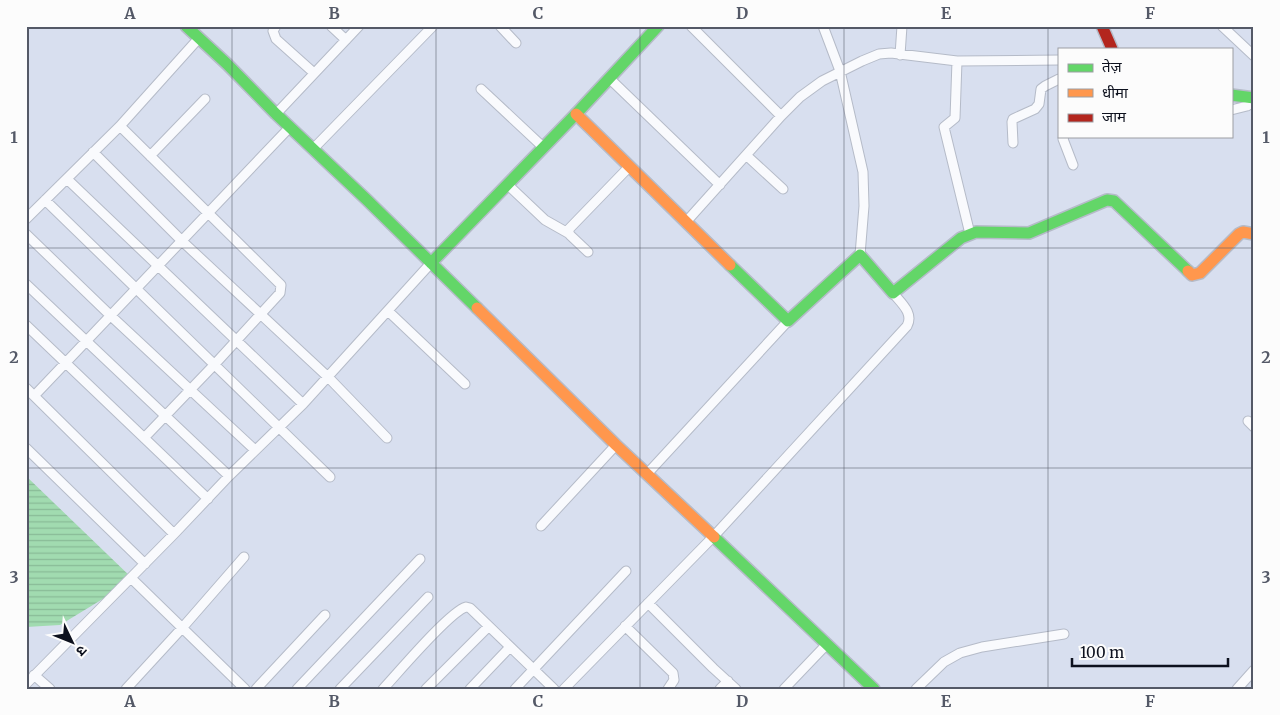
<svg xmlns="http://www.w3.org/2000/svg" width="1280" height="715" viewBox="0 0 1280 715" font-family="Merriweather,'Noto Sans Devanagari',serif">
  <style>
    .water { fill: url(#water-rules) }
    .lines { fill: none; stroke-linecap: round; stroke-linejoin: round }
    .street-casing { stroke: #b5bbc8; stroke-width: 11 }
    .fast-casing { stroke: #b5bbc8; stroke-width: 14 }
    .slow-casing { stroke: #b5bbc8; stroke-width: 14 }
    .jam-casing { stroke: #b5bbc8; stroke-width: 14 }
    .street { stroke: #f9fafd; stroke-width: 9 }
    .fast { stroke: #63d668; stroke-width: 11 }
    .slow { stroke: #ff974d; stroke-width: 11 }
    .jam { stroke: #b3261e; stroke-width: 11 }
    .grid { fill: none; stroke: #545967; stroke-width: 1; stroke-opacity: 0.55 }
    .neatline { fill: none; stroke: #545967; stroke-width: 2 }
    .grid-label { font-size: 16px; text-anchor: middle; font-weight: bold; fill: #545967 }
  </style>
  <defs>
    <pattern id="water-rules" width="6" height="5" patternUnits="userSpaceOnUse" patternTransform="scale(1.25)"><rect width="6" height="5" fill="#a1dbb0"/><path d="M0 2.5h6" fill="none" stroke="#89bb97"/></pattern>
  </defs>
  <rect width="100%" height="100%" fill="#d8dfef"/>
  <path class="water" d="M26,476l108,104 -74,45 -34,2z"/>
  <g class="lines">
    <defs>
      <path id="street" d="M276,26l-3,5 3,8 38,34
        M331,26l15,14
        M500,26l16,17
        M691,26l90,90
        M823,26l17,45 23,101 1,34 -4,49
        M1222,26l32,30
        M900,55l2,-29
        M957,61l-2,57 -11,9 26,107
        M609,78l111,107
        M481,89l62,58
        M1231,110l16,-4 7,-5
        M276,114l83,-88
        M120,126l161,159 -1,8 -66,72 -70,73
        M1064,136l-1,3 10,26
        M1013,143l-1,-21 1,-3 22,-10 4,-5 2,-15 4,-3 14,-7
        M313,149l120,-123
        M93,152l90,90 145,135 59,61
        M746,155l37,34
        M150,156l55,-57
        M67,179l236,225
        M507,184l38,36 23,13
        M45,200l285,277
        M26,219l94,-93 79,-88
        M686,222l95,-106 19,-19 22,-16 40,-20 17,-7 12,-1 66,8 102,-1
        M26,234l85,82 144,134
        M588,252l-18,-17 -2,-5 61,-63
        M26,284l203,192
        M388,311l77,73
        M26,325l182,174
        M26,388l148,146
        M34,396l256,-269
        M1248,421l6,6
        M26,448l119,116
        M647,474l141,-153
        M541,526l75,-81
        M131,578l114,111
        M648,603l65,65 23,21
        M625,626l48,47 1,7 -6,9
        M34,675l16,14
        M26,684l148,-150 55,-58 74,-72 128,-141
        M126,689l57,-62 61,-70
        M256,689l69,-74
        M297,689l123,-130
        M340,689l88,-92
        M383,689c15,-16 66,-77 83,-82l4,1 84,81
        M426,689l62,-62
        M470,689l40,-42
        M515,689l111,-118
        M564,689l150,-153 193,-210c7,-13 -6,-23 -14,-33
        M720,689l8,-8
        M784,689l43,-45
        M916,689l28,-27 16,-9 22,-6 82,-13
        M1237,689l17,-19"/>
      <path id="fast" d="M186,26l41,38 49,50 91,86 110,108
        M1231,95l23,3
        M431,263l145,-149 82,-88
        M730,265l58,56 72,-66 33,38 68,-55 15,-6 53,1 78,-33 7,1 74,70
        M714,537l160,152"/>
      <path id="slow" d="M576,114l154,151
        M1188,271l4,4 8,-2 39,-39 4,-2 11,2
        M477,308l139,137 98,92"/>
      <path id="jam" d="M1102,26l10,23"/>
    </defs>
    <use href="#street" class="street-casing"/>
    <use href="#fast" class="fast-casing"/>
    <use href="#slow" class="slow-casing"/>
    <use href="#jam" class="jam-casing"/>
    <use href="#street" class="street"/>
    <use href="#fast" class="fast"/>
    <use href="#slow" class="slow"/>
    <use href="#jam" class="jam"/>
  </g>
  <path class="grid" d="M232,26v663M436,26v663M640,26v663M844,26v663M1048,26v663M26,248h1228M26,468h1228"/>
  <rect width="1280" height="715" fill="none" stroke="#fcfcfc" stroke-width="55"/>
  <rect x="1058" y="48" width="175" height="90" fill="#fcfcfc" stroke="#9c9ea3"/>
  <rect x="1068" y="64" width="25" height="8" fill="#63d668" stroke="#9c9ea3"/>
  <text x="1102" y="72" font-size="15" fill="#0d111e">तेज़</text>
  <rect x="1068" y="89" width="25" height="8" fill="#ff974d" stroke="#9c9ea3"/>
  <text x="1102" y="98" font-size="15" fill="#0d111e">धीमा</text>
  <rect x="1068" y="114" width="25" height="8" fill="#b3261e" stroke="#9c9ea3"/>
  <text x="1102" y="122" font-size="15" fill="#0d111e">जाम</text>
  <g transform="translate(72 642) rotate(133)" stroke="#fcfcfc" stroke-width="4" paint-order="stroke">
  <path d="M0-4L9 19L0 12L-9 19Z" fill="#0d111e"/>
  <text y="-8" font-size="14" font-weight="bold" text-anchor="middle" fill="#0d111e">उ</text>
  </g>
  <path d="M1072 658v8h156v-8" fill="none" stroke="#0d111e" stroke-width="2.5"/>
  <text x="1080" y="658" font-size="15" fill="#0d111e" stroke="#fcfcfc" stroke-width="4" paint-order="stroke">100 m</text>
  <rect x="28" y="28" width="1224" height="660" class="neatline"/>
  <g class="grid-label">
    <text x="130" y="19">A</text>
    <text x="334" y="19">B</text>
    <text x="538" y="19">C</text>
    <text x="742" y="19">D</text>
    <text x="946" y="19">E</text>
    <text x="1150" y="19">F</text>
    <text x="14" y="143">1</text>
    <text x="1266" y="143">1</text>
    <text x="14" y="363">2</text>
    <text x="1266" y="363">2</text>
    <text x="14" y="583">3</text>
    <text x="1266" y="583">3</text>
    <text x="130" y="707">A</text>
    <text x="334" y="707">B</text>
    <text x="538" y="707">C</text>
    <text x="742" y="707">D</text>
    <text x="946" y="707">E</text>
    <text x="1150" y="707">F</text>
  </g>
</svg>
